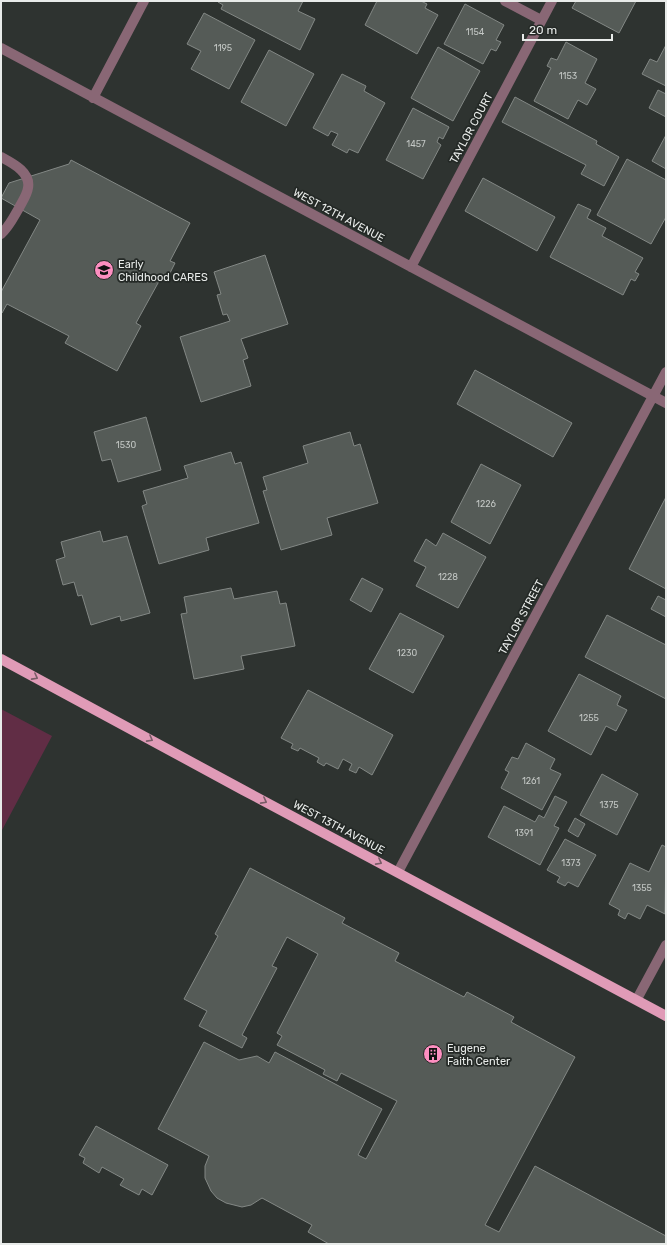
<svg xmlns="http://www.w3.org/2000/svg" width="667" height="1245" viewBox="0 0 667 1245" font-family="Rubik,sans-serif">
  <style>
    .green { fill: #612d45 }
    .building { fill: #555b57; stroke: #838885 }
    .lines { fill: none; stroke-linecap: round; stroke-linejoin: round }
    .minor { stroke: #896775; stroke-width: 10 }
    .major { stroke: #e09bb7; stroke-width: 10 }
    .oneway { stroke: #795c67 }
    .labels { text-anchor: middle; stroke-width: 3.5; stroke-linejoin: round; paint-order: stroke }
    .number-label { font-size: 9px; fill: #c3c7c4 }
    .street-label { font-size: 11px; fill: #e8ebe9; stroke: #242926 }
    .poi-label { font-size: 11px; fill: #e8ebe9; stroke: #242926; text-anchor: start }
  </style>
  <rect width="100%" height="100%" fill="#2e3330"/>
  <path class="green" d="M1,709l51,27 -51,96z"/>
  <path class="building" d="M218,1h85l-5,10 17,8 -15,31 -79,-41 2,-4 -5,-3z
    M377,1h44l6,3 -2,4 13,7 -21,39 -52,-29z
    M576,1h60l-17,32 -47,-25z
    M465,4l39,21 -8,15 5,2 -5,9 -5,-2 -8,15 -39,-20z
    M204,13l51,27 -26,49 -38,-20 10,-18 -14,-7z
    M566,42l31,17 -12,24 11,6 -9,16 -9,-5 -10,19 -34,-18 17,-33 -4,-2 4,-8 6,2z
    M666,45v41l-24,-12 8,-15 7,3z
    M438,47l42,24 -27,50 -42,-23z
    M269,50l45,24 -28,52 -45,-24z
    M342,74l24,12 -2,5 21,12 -27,50 -9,-4 -2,4 -15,-8 6,-11 -7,-3 -3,5 -15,-8z
    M658,90l8,4v23l-17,-9z
    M515,97l82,44 -1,3 23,13 -15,29 -23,-12 5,-9 -84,-43z
    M413,108l36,19 -6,12 -4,-2 -2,5 4,3 -18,34 -37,-19z
    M666,135v34l-14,-8z
    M627,159l39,21v37l-15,27 -54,-29z
    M71,160l119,63 -20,38 5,2 -7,14 -5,-3 -27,49 5,3 -24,45 -52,-28 4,-7 -62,-32 -5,9h-1v-21l39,-72 -39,-22 8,-15 60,-19z
    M483,178l72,39 -18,34 -72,-40z
    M578,204l13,6 -4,8 19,10 -4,8 41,22 -8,14 4,2 -4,7 -4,-2 -8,16 -73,-38z
    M265,255l23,69 -47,15 7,19 -5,2 8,26 -50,16 -21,-65 50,-16 -3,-7 -4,1 -6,-20 4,-1 -7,-22z
    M475,370l97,53 -19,34 -96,-53z
    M146,417l15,53 -43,12 -7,-23 -9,2 -8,-29z
    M350,432l4,14 6,-2 18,59 -51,15 5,17 -51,15 -18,-59 4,-1 -4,-13 45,-14 -5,-17z
    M231,452l4,12 6,-2 18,61 -53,15 3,12 -50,14 -17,-58 5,-2 -4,-13 45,-13 -4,-12z
    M481,464l40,21 -31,59 -39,-22z
    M666,497v92l-37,-20z
    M100,531l3,11 24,-6 23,77 -29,8 -1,-5 -29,9 -9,-30 -4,1 -4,-14 -11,3 -7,-25 9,-3 -4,-15z
    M443,533l43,24 -28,51 -42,-22 10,-19 -12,-6 12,-22 10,7z
    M362,578l21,11 -12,23 -21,-12z
    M231,588l3,11 43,-8 3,13 6,-1 9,43 -54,10 3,13 -50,10 -13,-65 6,-1 -3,-16z
    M658,596l8,4v17l-15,-8z
    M400,613l44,23 -31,57 -44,-24z
    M607,615l59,30v54l-81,-42z
    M579,674l42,22 -4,9 10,5 -11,21 -10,-5 -15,29 -43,-24z
    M308,690l85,45 -21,40 -13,-8 -3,6 -7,-3 3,-6 -9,-5 -5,10 -12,-6 -2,3 -7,-4 2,-4 -19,-10 -2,3 -7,-3 2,-4 -12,-6z
    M526,743l29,16 -5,10 11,5 -19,36 -41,-22 8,-16 -4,-2 7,-13 6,2z
    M602,774l36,20 -21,41 -37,-20z
    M555,796l12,6 -13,24 5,2 -19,37 -52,-28 16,-31 31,16 4,-7 5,3z
    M575,818l10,6 -7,13 -10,-6z
    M565,839l31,16 -18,32 -10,-5 -3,4 -8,-4 3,-5 -13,-7z
    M662,845l4,2 -1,67 -18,-9 -7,14 -12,-6 -3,6 -7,-4 2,-5 -11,-6 21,-41 19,9z
    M250,868l95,50 -3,5 57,30 -4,8 69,36 3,-5 47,25 -3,5 64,35 -90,168 14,7 36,-66 131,70v8h-337l-21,-12 4,-7 -50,-27 -11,7 -9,2 -16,-4 -9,-5 -6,-7 -6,-13v-12l4,-10 -51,-27 46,-87 35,18 18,-4 12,7 6,-11 107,57 -24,46 8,4 31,-58 -56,-28 -4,8 -14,-7 2,-4 -48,-25 5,-9 -5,-3 41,-79 -31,-17 -15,29 5,2 -35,67 5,3 -5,10 -43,-22 8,-15 -23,-12 34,-63 -3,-2z
    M96,1126l72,39 -16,30 -10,-6 -3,6 -19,-10 4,-6 -22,-12 -3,6 -16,-10 2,-5 -6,-3z"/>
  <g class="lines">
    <path class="minor" d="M505,1l36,19
      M1,48l665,355
      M93,98l51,-97
      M1,157c11,6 30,15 27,31 -1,7 -6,14 -9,20 -6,10 -10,19 -18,26
      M411,267l141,-266
      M398,872l268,-500
      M637,999l29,-54"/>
    <path class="major" d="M1,659l242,131 423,226"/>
  </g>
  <defs><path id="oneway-chevron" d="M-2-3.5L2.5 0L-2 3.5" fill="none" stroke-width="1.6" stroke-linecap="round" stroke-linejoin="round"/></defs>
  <g class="oneway">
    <use href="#oneway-chevron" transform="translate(35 677) rotate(28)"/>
    <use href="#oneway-chevron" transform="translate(150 739) rotate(29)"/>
    <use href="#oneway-chevron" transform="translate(264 801) rotate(28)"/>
    <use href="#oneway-chevron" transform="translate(379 862) rotate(28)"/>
  </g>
  <defs>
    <symbol id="school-disc" viewBox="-11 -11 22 22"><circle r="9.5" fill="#fd8ec0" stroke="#242926"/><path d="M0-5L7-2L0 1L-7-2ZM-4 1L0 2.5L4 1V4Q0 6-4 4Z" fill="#111"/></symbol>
    <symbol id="building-disc" viewBox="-11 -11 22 22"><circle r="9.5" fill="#fd8ec0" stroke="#242926"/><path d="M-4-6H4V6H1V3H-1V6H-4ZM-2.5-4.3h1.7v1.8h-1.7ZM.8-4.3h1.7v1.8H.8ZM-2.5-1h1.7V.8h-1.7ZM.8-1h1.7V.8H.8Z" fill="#111"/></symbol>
  </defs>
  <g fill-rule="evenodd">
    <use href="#school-disc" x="93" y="259" width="22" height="22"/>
    <use href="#building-disc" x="422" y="1043" width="22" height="22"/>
  </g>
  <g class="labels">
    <g class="number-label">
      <text x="475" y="35">1154</text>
      <text x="223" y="51">1195</text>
      <text x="568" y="79">1153</text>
      <text x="416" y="147">1457</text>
      <text x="126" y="448">1530</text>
      <text x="486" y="507">1226</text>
      <text x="448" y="580">1228</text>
      <text x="407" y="656">1230</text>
      <text x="589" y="721">1255</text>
      <text x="531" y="784">1261</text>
      <text x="609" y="808">1375</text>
      <text x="524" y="836">1391</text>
      <text x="571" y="866">1373</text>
      <text x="642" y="891">1355</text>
    </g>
    <g class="street-label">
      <text transform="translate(471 128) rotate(-62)" y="4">TAYLOR COURT</text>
      <text transform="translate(339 215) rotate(28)" y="4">WEST 12TH AVENUE</text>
      <text transform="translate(521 617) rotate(-62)" y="4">TAYLOR STREET</text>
      <text transform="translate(339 827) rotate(28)" y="4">WEST 13TH AVENUE</text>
    </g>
    <g class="poi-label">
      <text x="118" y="268">Early<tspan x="118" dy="13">Childhood CARES</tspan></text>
      <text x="447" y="1052">Eugene<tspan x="447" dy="13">Faith Center</tspan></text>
    </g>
  </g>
  <rect width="667" height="1245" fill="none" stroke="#e8ebe9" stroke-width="4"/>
  <path d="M523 34v6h89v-6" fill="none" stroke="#e8ebe9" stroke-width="2"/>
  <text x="529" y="34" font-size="12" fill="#e8ebe9" stroke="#242926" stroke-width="3" paint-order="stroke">20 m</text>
</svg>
